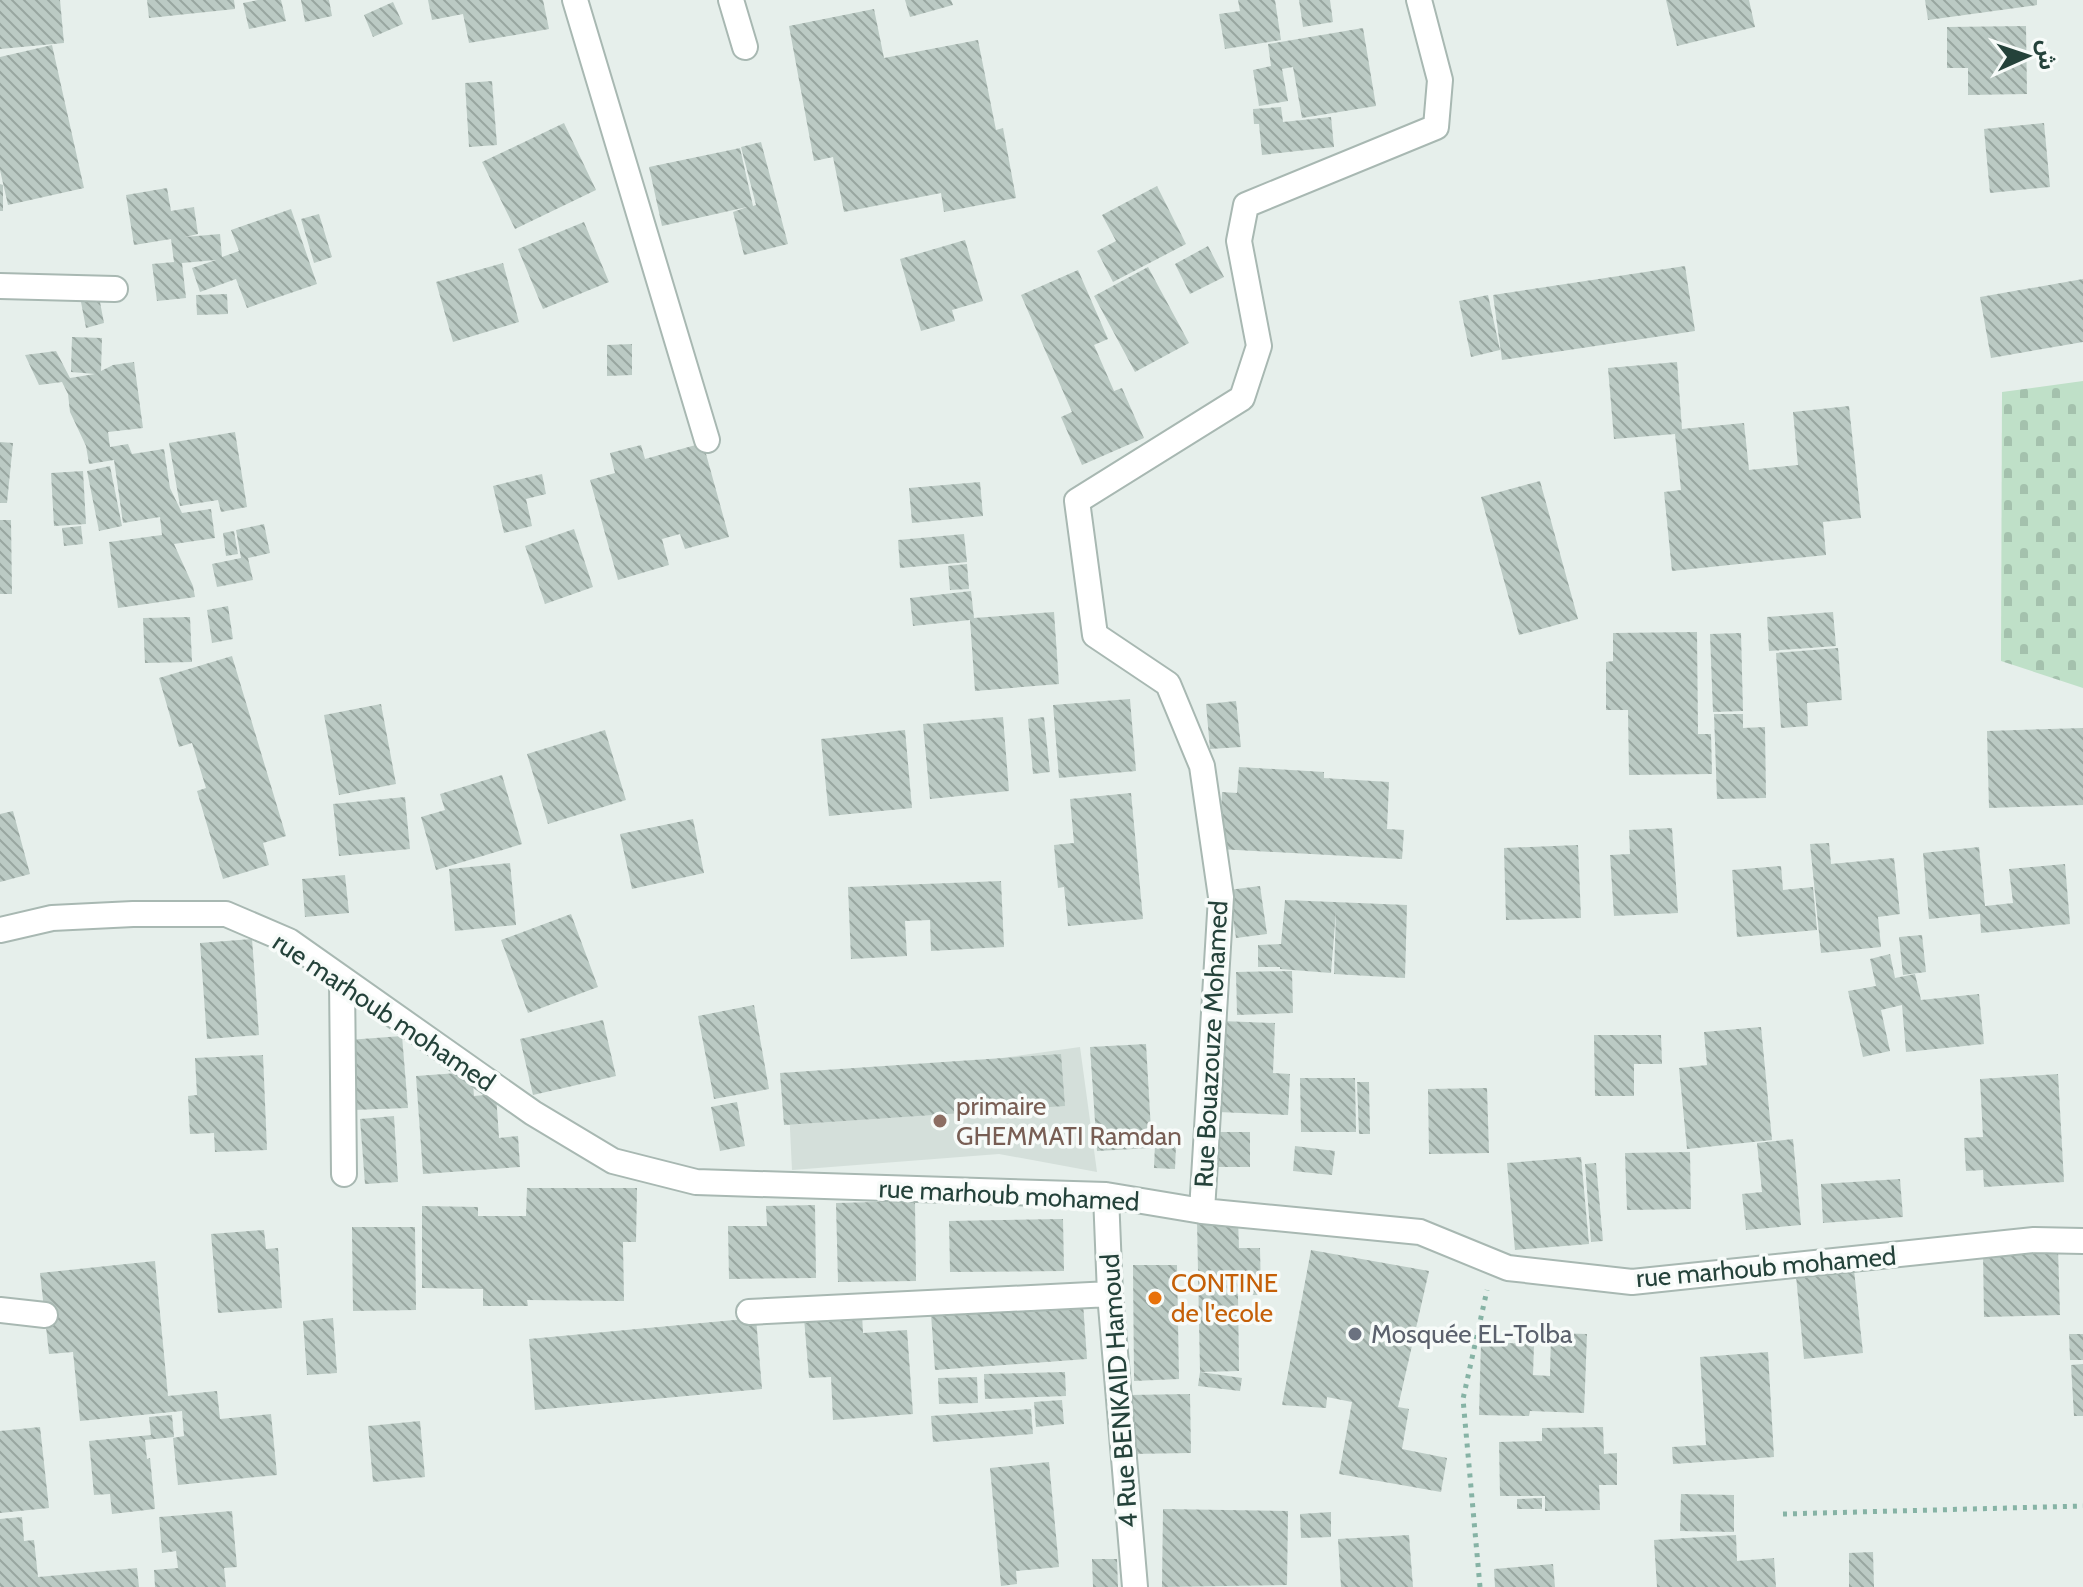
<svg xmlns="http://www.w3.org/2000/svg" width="2083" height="1587" viewBox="0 0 2083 1587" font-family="Cabin,'Noto Sans Arabic',sans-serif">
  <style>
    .built { fill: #d4dfda }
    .cemetery { fill: url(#cemetery-stones) }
    .building { fill: url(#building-back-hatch) }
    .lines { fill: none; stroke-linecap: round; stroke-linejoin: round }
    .street-casing { stroke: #a8b8b2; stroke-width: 28 }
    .path { stroke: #86b3a5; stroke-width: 5; stroke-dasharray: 4 6; stroke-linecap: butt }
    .street { stroke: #fff; stroke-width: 24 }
    .education-dot { fill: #8d6e63; stroke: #f7fbf9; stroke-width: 3 }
    .food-dot { fill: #e8710a; stroke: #f7fbf9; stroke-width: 3 }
    .worship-dot { fill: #6b7280; stroke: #f7fbf9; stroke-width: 3 }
    .labels { text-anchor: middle; stroke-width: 7; stroke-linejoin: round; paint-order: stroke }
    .street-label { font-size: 26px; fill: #24423a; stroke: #f7fbf9 }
    .education-label { font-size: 26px; fill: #785e54; stroke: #f7fbf9; text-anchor: start }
    .food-label { font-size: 26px; fill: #c56008; stroke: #f7fbf9; text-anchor: start }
    .worship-label { font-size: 26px; fill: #5b616d; stroke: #f7fbf9; text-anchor: start }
  </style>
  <defs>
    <pattern id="cemetery-stones" width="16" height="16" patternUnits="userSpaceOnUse" patternTransform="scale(2)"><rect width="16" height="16" fill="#bfe0c8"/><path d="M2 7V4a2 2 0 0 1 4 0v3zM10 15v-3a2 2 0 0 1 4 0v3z" fill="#a4c1ad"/></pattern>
    <pattern id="building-back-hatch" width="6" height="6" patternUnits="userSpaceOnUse" patternTransform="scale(2)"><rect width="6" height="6" fill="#bbcac4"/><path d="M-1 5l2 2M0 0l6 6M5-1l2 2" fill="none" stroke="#98a6a0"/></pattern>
  </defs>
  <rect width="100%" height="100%" fill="#e6efeb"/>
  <path class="built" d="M1080,1047l17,125 -98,-18 -207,16 -4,-82z"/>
  <path class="cemetery" d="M2083,381v307l-82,-27 1,-269z"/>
  <path class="building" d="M0,0h60l4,43 -64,6z
    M147,0h87l1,9 -86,9z
    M258,0h23l5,21 -37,8 -6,-26z
    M301,0h28l3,16 -27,6z
    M428,0h115l6,29 -80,14 -6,-29 -31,6z
    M905,0h46l2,5 -43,12z
    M1238,0h37l6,40 -56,9 -6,-35 21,-3z
    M1299,0h31l3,22 -30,5z
    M1666,0h83l6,27 -78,19z
    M1925,0h112v5l-109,15z
    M393,2l10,22 -30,13 -9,-22z
    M874,9l10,49 94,-18 18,90 7,-2 13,70 -72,14 -3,-19 -97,19 -11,-55 -19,4 -25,-135z
    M2026,26l1,68 -59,1v-27h-21v-41z
    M1363,28l13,78 -74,12 -9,-51 -11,2 6,32 -29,5 -6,-36 18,-4 -3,-22z
    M52,45l32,143 -76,17 -8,-35v-113z
    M492,81l5,64 -28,2 -4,-64z
    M1281,107l2,15 48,-5 3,30 -72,8 -3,-31h-5l-1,-15z
    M564,123l32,67 -81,39 -33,-67z
    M2044,123l6,64 -60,6 -6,-64z
    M761,142l27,102 -44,11 -11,-43 14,-5 -85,19 -13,-59 91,-19 13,58 3,-1 -15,-58z
    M0,184l3,1v26h-3z
    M1157,186l29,58 -73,38 -16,-31 19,-10 -14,-26z
    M167,188l4,23 23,-4 4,27 -13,3 35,-3 2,23 17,-6 -8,-21 60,-21 26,75 -70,24 -11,-29 -36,13 -8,-24 24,-8 -34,3 4,35 -29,3 -5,-37 22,-2 -3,-23 -37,6 -8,-50z
    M319,214l13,43 -18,6 -13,-44z
    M584,222l25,60 -66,27 -25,-60z
    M965,240l18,61 -31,9 3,11 -34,10 -21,-72z
    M1208,246l16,31 -34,17 -15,-30z
    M503,263l16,59 -66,20 -17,-60z
    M1685,266l10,65 -193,29 -9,-65z
    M1148,267l41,76 -54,29 -41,-76z
    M1078,270l30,69 -14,6 20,46 8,-3 22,50 -62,27 -21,-48 11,-5 -51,-117z
    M2083,279v63l-92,16 -11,-61z
    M227,294l1,20 -31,1 -1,-20z
    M1488,295l12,55 -29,7 -12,-56z
    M99,297l5,26 -18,5 -5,-26z
    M72,337l30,1 -1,33 12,-6 21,-3 9,66 -35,4 2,15 18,-3 4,10 32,-5 6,39 12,25 29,-4 4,29 -41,6 19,42 2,11 -77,11 -9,-66 53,-7 -2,-18 -37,6 -9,-63 -25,4 -3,-18 -16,-34 -2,-18 -6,-12 -23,3 -14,-30 31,-4 14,27 25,-4 -24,-2z
    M632,344v31l-25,1v-31z
    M1677,362l5,67 62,-6 5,47 49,-5 -5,-53 56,-6 12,112 -38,4 3,33 -154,16 -8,-79 17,-2 -6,-56 -61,5 -6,-71z
    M235,432l12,75 -26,5 -3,-12 -38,6 -11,-63z
    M0,442l13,1 -6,60h-7z
    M703,443l26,94 -44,12 -5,-15 -18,5 7,26 -51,15 -28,-100 25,-7 -5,-20 31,-8 4,14z
    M110,466l12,60 -23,5 -12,-60z
    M83,471l3,53 -32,2 -3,-53z
    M542,474l4,20 -20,5 6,27 -28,7 -11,-47z
    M1540,481l38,138 -59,16 -38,-138z
    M980,482l3,34 -71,7 -3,-35z
    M0,520h11l1,74h-12z
    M264,524l6,29 -22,5 5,22 -36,7 -5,-23 29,-6 -5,-28z
    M81,526l2,18 -19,2 -2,-18z
    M574,529l19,58 -48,17 -20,-58z
    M234,531l4,23 -12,2 -3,-23z
    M964,534l3,28 -67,6 -2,-28z
    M967,564l2,25 -19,1 -2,-24z
    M971,591l3,27 80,-6 5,72 -84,7 -5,-71 -57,6 -3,-28z
    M228,606l5,33 -21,4 -5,-33z
    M1833,612l3,34 -67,5 -2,-34z
    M190,617l2,45 -47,1 -2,-45z
    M1697,632l1,102h13l1,40 -83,1 -1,-65h-22v-48l7,-1v-28z
    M1741,633l2,78 -30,1 -3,-78z
    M1838,648l4,52 -35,3 1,23 -27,2 -5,-75z
    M232,656l54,180 -23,7 6,22 -46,14 -26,-88 9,-3 -14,-45 -13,4 -20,-69z
    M1130,699l6,72 -77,7 -6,-73z
    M1236,701l5,46 -31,2 -4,-45z
    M381,704l15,80 -57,11 -15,-80z
    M1714,714h29v14l22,-1 1,71 -49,1z
    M1003,717l6,74 -79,8 -7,-75z
    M1044,717l6,55 -17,2 -5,-55z
    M2083,728v77l-94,3 -2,-77z
    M605,730l21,70 -78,24 -21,-70z
    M905,730l7,78 -83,8 -8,-77z
    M1239,767l85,5v6l65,4 -2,47 17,1 -2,29 -183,-10 3,-57 15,1z
    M502,775l20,69 -86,26 -15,-53 24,-7 -5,-16z
    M1131,793l12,126 -75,7 -4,-39 -6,1 -4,-43 20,-2 -4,-44z
    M405,797l5,52 -71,7 -6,-52z
    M13,811l17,63 -30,8v-68z
    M693,819l11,54 -72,16 -12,-55z
    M1672,828l6,85 -64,3 -4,-61 20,-1 -1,-24z
    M1829,843l2,21 63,-6 6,56 -22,3 3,30 -60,6 -11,-109z
    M1578,845l3,73 -75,2 -2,-72z
    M1979,847l6,59 28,-3 -4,-34 56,-5 5,60 -89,9 -1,-19 -51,5 -6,-66z
    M510,863l6,62 -61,6 -6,-62z
    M1781,866l2,24 30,-3 4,43 -80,7 -5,-67z
    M345,875l4,38 -44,4 -3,-38z
    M1001,881l3,66 -73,4 -1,-31 -25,1 2,35 -56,3 -3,-72z
    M1260,886l7,48 -31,4 -7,-48z
    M1285,900l122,5 -2,73 -71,-4 2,-63 -5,62 -51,-4v-2h-22v-22l23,-1z
    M571,914l27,73 -70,26 -27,-73z
    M1922,935l4,37 -23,3 -4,-38z
    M252,939l7,96 -52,4 -7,-96z
    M1890,954l5,24 20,-4 6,26 58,-6 5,50 -78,8 -4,-47 -21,5 9,41 -27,6 -15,-66 28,-5 -6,-27z
    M1292,971l1,42 -56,2 -1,-43z
    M754,1005l15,84 -55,10 -16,-83z
    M603,1020l13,56 -83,19 -13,-56z
    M1221,1021l54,2 -2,50 17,1 -2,41 -70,-3z
    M1761,1027l11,113 -85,9 -8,-81 28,-3 -3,-33z
    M1594,1035h67l1,29h-28v32h-39z
    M402,1036l6,72 -55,2 -5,-70z
    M1146,1044l6,104 -55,3 -7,-104z
    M1061,1054l4,52 -281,19 -4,-52z
    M263,1055l4,95 -52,2 -1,-19 -24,1 -2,-38 9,-1 -2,-37z
    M472,1072l2,24 22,-2 3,44 19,-2 2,31 -97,7 -7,-98z
    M2058,1074l6,108 -80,5 -1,-17 -17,1 -2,-33 19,-1 -3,-58z
    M1300,1078h55l1,54h-55z
    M1357,1082h12l1,52h-11z
    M1487,1088l2,65 -60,1 -1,-65z
    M737,1102l8,44 -25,5 -9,-44z
    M394,1116l4,66 -33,2 -5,-65z
    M1212,1132h38v35h-38z
    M1793,1139l8,86 -55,5 -4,-36 20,-2 -5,-49z
    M1155,1144l21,1 -1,24 -21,-1z
    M1295,1146l40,5 -3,24 -39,-4z
    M1690,1152l1,57 -64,1 -2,-57z
    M1581,1157l8,87 -74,6 -8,-87z
    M1596,1163l7,78 -12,1 -6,-78z
    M1900,1179l3,38 -80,6 -2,-39z
    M527,1188h110l-1,54h-13l1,59 -97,-1 1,6h-45v-17l-61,-1v-82l56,1v9h48z
    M915,1201l1,80 -78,1 -2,-79z
    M815,1205l1,73 -87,1 -1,-53h39l-1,-20z
    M1063,1219l1,52 -114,1 -1,-51z
    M1238,1219l1,29h21l1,47h-23l1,76 -39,1 -3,-152z
    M352,1227h63l1,83 -63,1z
    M264,1230l2,19 12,-1 4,60 -64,5 -7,-79z
    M2058,1249l2,66 -76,2 -1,-66z
    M1311,1250l118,21 -31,136 11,2 -7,40 45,9 -6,34 -102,-18 13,-72 -25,-5 -1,11 -44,-3z
    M155,1261l13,135 49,-5 3,28 51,-5 6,61 -99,10 -5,-47 11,-2 -2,-25 -102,10 -7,-69 -24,2 -9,-81z
    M1133,1265h44l2,114 -45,2z
    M1854,1270l9,83 -59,6 -8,-83z
    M1083,1303l4,56 -152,11 -4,-56z
    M862,1314l1,19 44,-3 6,84 -80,6 -2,-43 -22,1 -5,-60z
    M333,1318l4,55 -30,2 -4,-54z
    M756,1318l6,71 -227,21 -6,-71z
    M1551,1333l36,1 -3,79 -54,-2 -1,5 -50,-1 2,-73 53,2 -1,31 17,1z
    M2069,1334h14v26h-13z
    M1768,1352l6,105 -101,7 -1,-17 34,-2 -6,-88z
    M2083,1364v52h-9l-3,-51z
    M1065,1372l1,24 -81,3 -1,-25z
    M1200,1372l42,6 -2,13 -42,-5z
    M977,1377l1,26 -39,1 -1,-26z
    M1190,1394l1,59 -62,1 -1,-59z
    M1062,1400l2,24 -28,3 -2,-25z
    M1031,1409l2,25 -100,8 -2,-26z
    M172,1415l2,22 -29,3 2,19 3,-1 5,51 -43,5 -2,-20 -16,1 -5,-54 62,-6 -2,-18z
    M420,1421l5,56 -52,5 -5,-56z
    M40,1427l9,81 -49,5v-82z
    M1603,1427l1,27 13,-1v32h-18l1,25 -55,1v-15h-45l-1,-54 43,-1v-13z
    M1049,1462l10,105 -43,4 1,13 -16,2 -11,-118z
    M1681,1494l53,1v37l-54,-1z
    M1542,1498v11h-25v-10z
    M1163,1509l125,2 -1,74 -125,2z
    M232,1511l5,56 -13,1 2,19h-71l-1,-17 24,-2 -2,-17 -14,2 -3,-36z
    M1331,1512v25l-30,1 -1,-24z
    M22,1517l2,24 10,-1 4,37 99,-9 2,19h-139v-68z
    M1409,1535l4,52h-72l-3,-48z
    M1736,1535l1,26 37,-3 2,29h-119l-3,-47z
    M1873,1552l1,35h-25v-34z
    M1092,1559h25l1,28h-25z
    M1553,1564l2,23h-60l-1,-18z"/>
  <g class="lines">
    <defs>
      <path id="street" d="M575,0l132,440
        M731,0l14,47
        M0,286l115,3
        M0,930l52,-12 81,-4h93l63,27 244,172 80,48 83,21 410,13 96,16 218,21 88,36 124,14 402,-42 49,1
        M342,979l2,195
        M1106,1195l4,99 25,293
        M1202,1211l19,-314 -19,-131 -34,-82 -73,-49 -18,-134 165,-103 17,-52 -20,-105 7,-36 190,-78 4,-47 -21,-80
        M0,1310l45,5
        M749,1312l361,-18"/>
    </defs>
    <use href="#street" class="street-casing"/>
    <path class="path" d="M1783,1514l300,-8
      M1480,1587l-17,-188 24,-109"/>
    <use href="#street" class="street"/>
  </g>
  <circle class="education-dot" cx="940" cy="1121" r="8"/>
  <circle class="food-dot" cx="1155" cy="1298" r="8"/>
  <circle class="worship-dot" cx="1355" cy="1334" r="8"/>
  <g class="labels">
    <g class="street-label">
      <text transform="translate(384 1012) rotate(34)" y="9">rue marhoub mohamed</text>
      <text transform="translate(1211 1044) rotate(-87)" y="9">Rue Bouazouze Mohamed</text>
      <text transform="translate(1009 1195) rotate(3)" y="9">rue marhoub mohamed</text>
      <text transform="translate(1766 1267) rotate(-5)" y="9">rue marhoub mohamed</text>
      <text transform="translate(1119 1391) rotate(-94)" y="9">4 Rue BENKAID Hamoud</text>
    </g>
    <g class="education-label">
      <text x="956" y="1115">primaire<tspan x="956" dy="30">GHEMMATI Ramdan</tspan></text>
    </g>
    <g class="food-label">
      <text x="1171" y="1292">CONTINE<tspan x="1171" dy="30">de l'ecole</tspan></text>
    </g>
    <g class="worship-label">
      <text x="1371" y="1343">Mosquée EL-Tolba</text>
    </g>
  </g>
  <g transform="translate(2027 56) rotate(87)" stroke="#f7fbf9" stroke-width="6" paint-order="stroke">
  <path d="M0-6L14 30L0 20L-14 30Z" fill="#24423a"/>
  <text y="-12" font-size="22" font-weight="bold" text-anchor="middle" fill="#24423a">ش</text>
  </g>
</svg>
